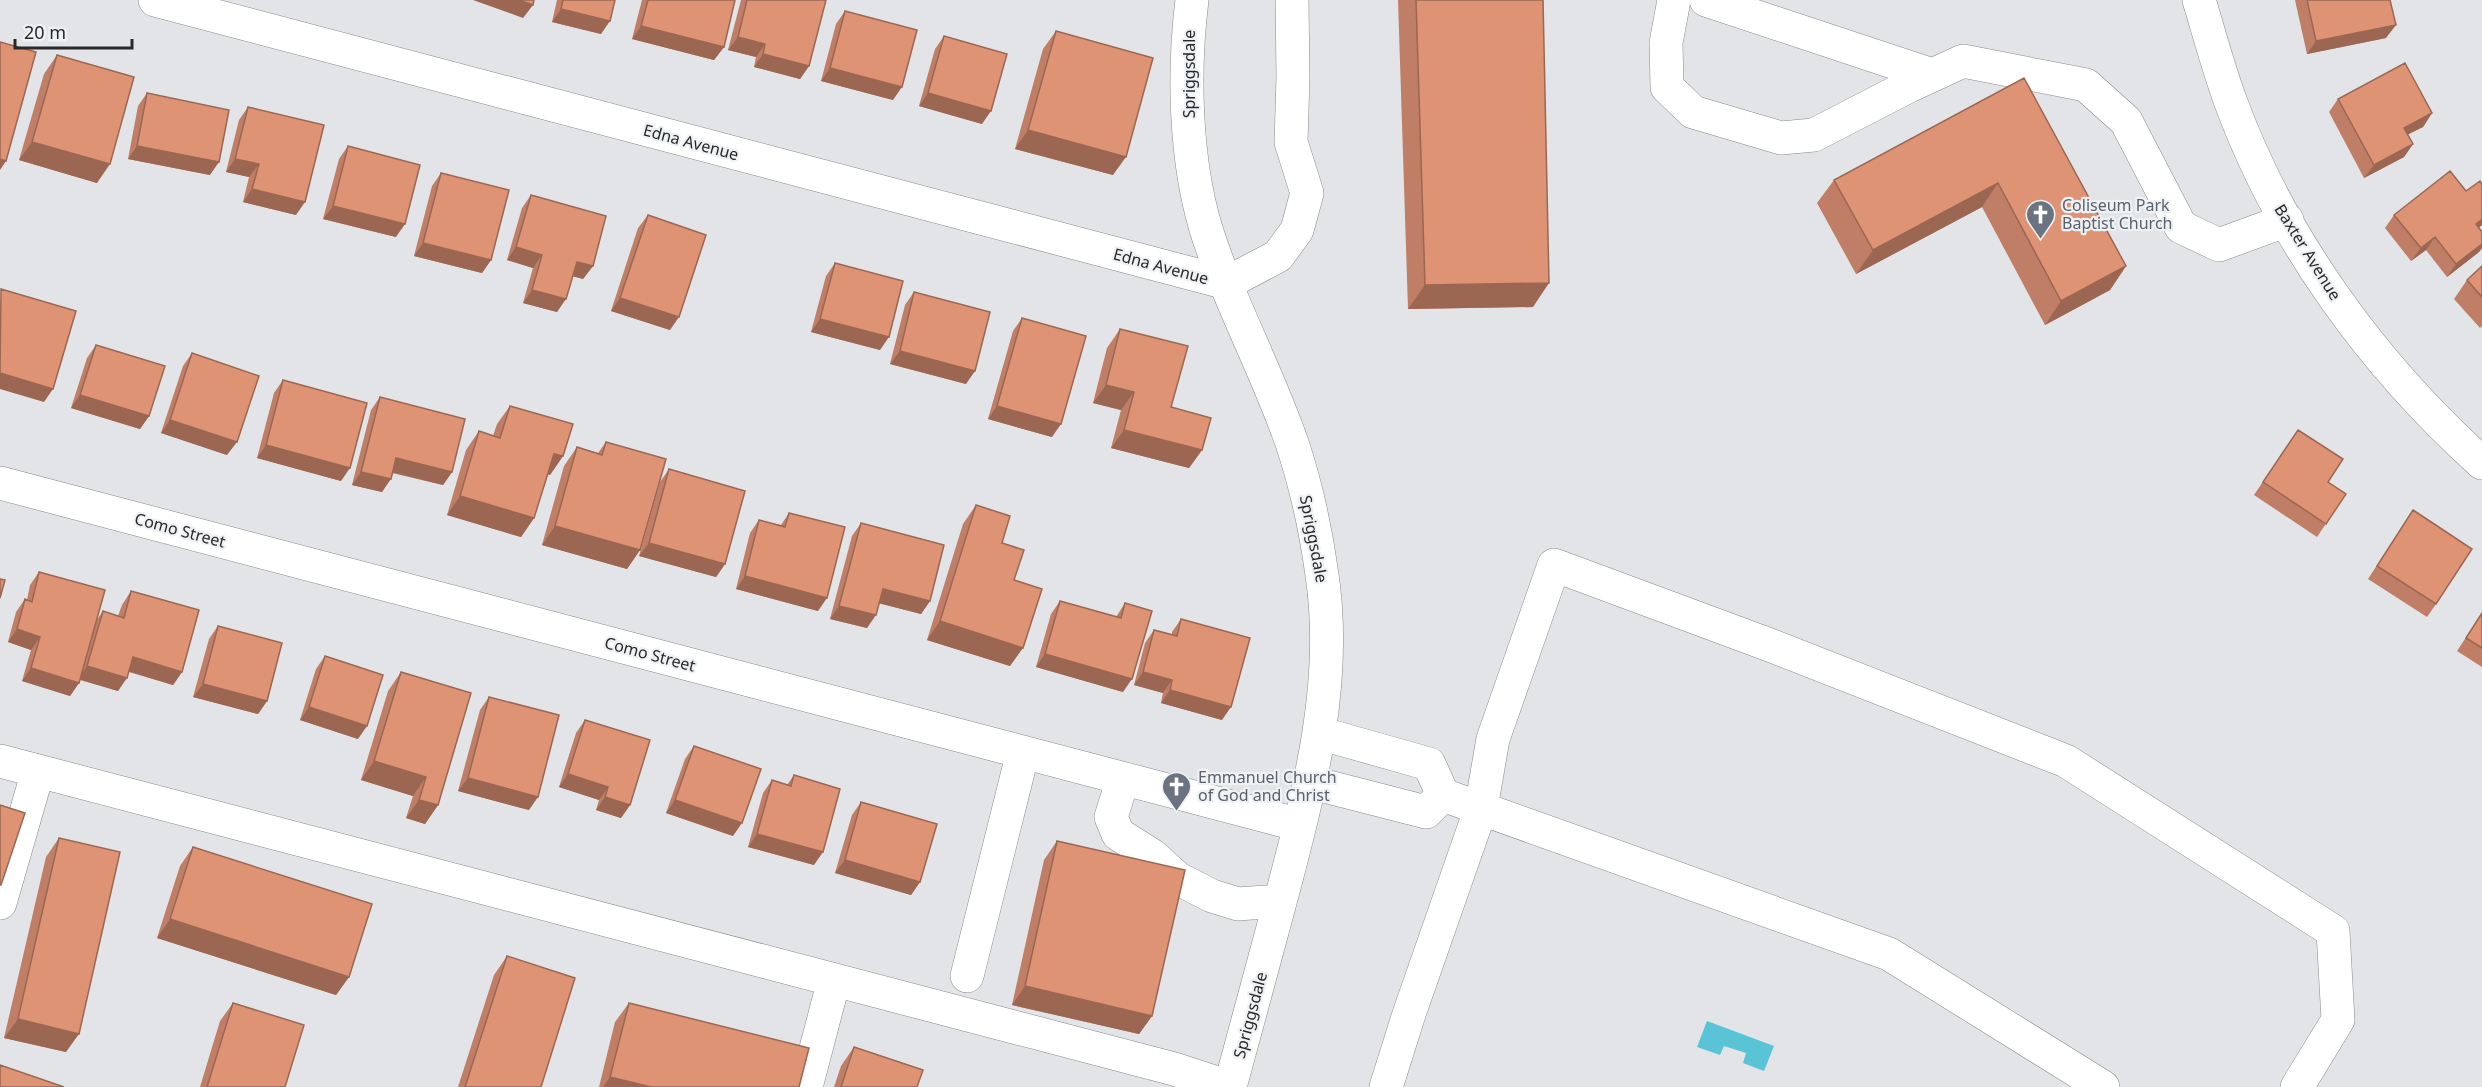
<svg xmlns="http://www.w3.org/2000/svg" width="2482" height="1087" viewBox="0 0 2482 1087" font-family="'Noto Sans',sans-serif">
  <style>
    .water { fill: #5ac4d7 }
    .lines { fill: none; stroke-linecap: round; stroke-linejoin: round }
    .minor-casing { stroke: #888a8c; stroke-width: 34 }
    .minor { stroke: #fff; stroke-width: 33 }
    .wall { fill: #bf7e65 }
    .shaded-wall { fill: #9b6752 }
    .building { fill: #de9375; stroke: #9b6752; stroke-width: 1.5 }
    .labels { text-anchor: middle; stroke-width: 4.5; stroke-linejoin: round; paint-order: stroke }
    .street-label { font-size: 16px; fill: #282829; stroke: #eff2f4 }
    .worship-label { font-size: 16px; fill: #5b616d; stroke: #eff2f4; text-anchor: start }
  </style>
  <rect width="100%" height="100%" fill="#e2e4e7"/>
  <path class="water" d="M1707,1021l67,25 -10,25 -21,-8 3,-10 -22,-7 -4,9 -23,-8z"/>
  <g class="lines">
    <defs>
      <path id="minor" d="M155,0l1072,283 51,-27 19,-26 10,-37 -16,-51 2,-65 -1,-77
        M1192,0c-9,72 -7,159 14,229 23,73 61,142 86,214 14,42 24,88 30,132 16,107 -12,213 -39,316 -18,65 -35,131 -53,196
        M1674,0l-8,43 1,44 26,25 88,26 33,-3 95,-49 54,-25 123,24 40,36 55,106 38,18 68,-25
        M1706,0l226,75
        M2199,0c10,33 19,67 31,100 51,139 142,264 252,363
        M0,483l1300,342
        M1319,733l110,31 14,31 446,159 214,133
        M0,761l1174,308 55,18
        M1123,779l-12,38 7,17 35,22 24,22 35,18 26,8 42,-3
        M1309,782l117,30 17,-17
        M0,903l38,-132
        M967,976l56,-224
        M806,1087l28,-107
        M1386,1087l23,-73 72,-206 12,-69 61,-174 213,79 299,117 267,170 5,89 -41,67"/>
    </defs>
    <use href="#minor" class="minor-casing"/>
    <use href="#minor" class="minor"/>
  </g>
  <path class="wall" d="M557,0h58l-14,34 -49,-12z
    M642,0h93l-11,47 -10,13 -82,-21z
    M741,0h85l-17,66 -9,13 -46,-12 2,-10 -28,-7z
    M1398,0h145l-10,307 -125,2z
    M2295,0h95l-4,38 -79,16z
    M845,11l48,89 -72,-19 15,-57z
    M1056,31l57,144 -98,-26 28,-100z
    M944,36l38,88 -63,-18 16,-57z
    M57,55l40,128 -78,-23 25,-86z
    M2024,78l102,188 -16,24 -65,35 -63,-118 -126,67 -39,-71 17,-23z
    M147,93l63,82 -82,-16 10,-53z
    M2338,99l94,14 -9,14 -15,7 5,10 -9,13 -40,21 -35,-66z
    M248,107l48,108 -53,-13 6,-25 -23,-5 13,-52z
    M348,146l48,91 -73,-18 16,-60z
    M441,173l50,87 -9,13 -68,-17 18,-70z
    M2482,185v40l-3,2 3,5v16l-3,4 -32,25 -21,-27 -15,11 -26,-33 9,-13 72,-24z
    M531,195l62,71 -10,13 -10,-3 -16,36 -34,-9 10,-35 -26,-8 15,-52z
    M648,215l22,115 -59,-19 27,-83z
    M835,263l45,87 -69,-18 15,-56z
    M2482,266v60l-2,2 -26,-29 13,-19z
    M914,292l52,92 -76,-20 15,-59z
    M1022,318l30,119 -64,-18 25,-88z
    M1120,329l51,78 31,43 -13,18 -78,-20 10,-38 -28,-7 14,-55z
    M96,345l53,71 -9,13 -69,-21 16,-50z
    M192,353l35,102 -66,-22 22,-67z
    M283,380l58,101 -84,-23 17,-65z
    M380,397l72,75 -9,13 -51,-12 -10,19 -30,-7 19,-75z
    M510,406l53,50 -13,19 -2,-1 -14,44 -13,19 -74,-22 19,-65 13,-19 14,5 4,-12z
    M606,442l34,108 -13,19 -85,-24 22,-79 13,-19 21,6z
    M2289,443l39,39 18,12 -29,43 -63,-42z
    M669,469l56,95 -9,13 -77,-21 21,-74z
    M976,505l26,38 12,37 -4,86 -83,-26 36,-116z
    M2413,510l23,94 -9,13 -59,-38z
    M789,513l29,98 -82,-22 14,-56 9,-13 22,5z
    M861,523l69,78 -9,13 -42,-11 -12,25 -37,-9 22,-83z
    M39,572l57,49 7,-10 15,5 4,-11 9,-14 51,81 -9,13 -44,-13 -11,19 -38,-11 -1,3 -9,13 -48,-15 9,-31 -23,-8 8,-30 9,-13 2,1 3,-15z
    M1060,601l56,16 9,-14 -2,89 -87,-25 15,-53z
    M2482,613v54l-25,-16z
    M1181,619l41,101 -61,-17 2,-10 -29,-8 11,-42 9,-13 18,5v-3z
    M218,626l49,75 -9,13 -65,-17 16,-58z
    M325,656l33,83 -58,-19 16,-51z
    M401,672l37,133 -13,19 -19,-6 7,-22 -52,-16 27,-89z
    M489,697l40,113 -71,-19 22,-81z
    M585,720l45,85 -9,13 -25,-8 3,-10 -40,-13 17,-54z
    M694,746l39,90 -67,-23 19,-54z
    M794,775l20,90 -66,-18 15,-54 9,-13 15,5z
    M861,802l59,80 -9,13 -76,-22 17,-58z
    M59,838l7,214 -62,-14 42,-181z
    M1057,841l95,175 -13,18 -127,-29 32,-145z
    M193,847l156,130 -13,18 -179,-57 23,-72z
    M507,956l34,131h-83l36,-112z
    M233,1003l52,84h-85l20,-66z
    M629,1003l170,84h-200l16,-65z
    M854,1047l63,40h-83l7,-21z"/>
  <path class="shaded-wall" d="M473,0h46l14,5 -10,13z
    M561,9l49,12 -9,13 -49,-12z
    M2396,25l-10,13 -79,16 9,-13z
    M641,26l83,21 -10,13 -82,-21z
    M738,37l27,7 -9,13 -28,-7z
    M763,54l46,12 -9,13 -46,-12z
    M830,68l72,19 -9,13 -72,-19z
    M928,93l63,18 -9,13 -63,-18z
    M2432,113l-9,14 -28,14 9,-13z
    M1028,130l98,27 -13,18 -98,-26z
    M32,142l78,22 -13,19 -78,-23z
    M2413,144l-9,13 -40,21 10,-13z
    M137,146l82,16 -9,13 -82,-16z
    M0,159l6,2 -6,9z
    M235,159l24,5 -10,13 -23,-5z
    M1998,183l-16,24 -126,67 17,-24z
    M252,189l53,13 -9,13 -53,-13z
    M333,206l72,18 -9,13 -73,-18z
    M2482,219v6l-15,12 9,-13z
    M2435,237l-9,13 -15,11 10,-13z
    M423,243l68,17 -9,13 -68,-17z
    M2482,244v4l-3,4 -32,25 9,-13z
    M516,247l26,8 -9,13 -26,-8z
    M577,262l16,4 -10,13 -15,-4z
    M2126,266l-16,24 -65,35 16,-24z
    M1549,283l-16,24 -125,2 17,-24z
    M532,290l34,9 -9,13 -34,-9z
    M620,298l59,19 -9,13 -59,-19z
    M820,319l69,18 -9,13 -69,-18z
    M900,351l75,20 -9,13 -76,-20z
    M0,373l53,16 -9,13 -44,-13z
    M1106,385l28,7 -13,18 -28,-7z
    M80,395l69,21 -9,13 -69,-21z
    M997,406l64,18 -9,13 -64,-18z
    M170,420l67,22 -10,13 -66,-22z
    M1124,430l78,20 -13,18 -78,-20z
    M266,445l84,23 -9,13 -84,-23z
    M554,454l9,2 -13,19 -9,-3z
    M396,458l56,14 -9,13 -56,-14z
    M361,472l30,7 -9,13 -30,-7z
    M460,496l74,22 -13,19 -74,-22z
    M555,526l85,24 -13,19 -85,-24z
    M649,543l76,21 -9,13 -77,-21z
    M745,576l82,22 -9,13 -82,-22z
    M883,589l47,12 -9,13 -47,-12z
    M839,606l37,9 -9,13 -37,-9z
    M940,621l83,27 -13,18 -83,-26z
    M17,629l23,8 -9,13 -23,-8z
    M1045,654l87,25 -9,13 -87,-25z
    M133,657l49,15 -9,13 -49,-15z
    M87,666l40,12 -9,13 -40,-12z
    M31,668l48,15 -9,13 -48,-15z
    M1143,672l29,8 -9,13 -29,-8z
    M203,684l64,17 -9,13 -65,-17z
    M1170,690l61,17 -9,13 -61,-17z
    M309,707l58,19 -9,13 -58,-19z
    M374,761l52,16 -13,19 -52,-16z
    M568,774l40,13 -9,13 -40,-13z
    M468,778l70,19 -9,13 -71,-19z
    M605,797l25,8 -9,13 -25,-8z
    M419,800l19,5 -13,19 -19,-6z
    M675,800l67,23 -9,13 -67,-23z
    M757,834l66,18 -9,13 -66,-18z
    M845,860l75,22 -9,13 -76,-22z
    M170,919l179,58 -13,18 -179,-57z
    M1025,986l127,30 -13,18 -127,-29z
    M18,1019l61,15 -13,18 -62,-14z
    M610,1077l41,10h-48z"/>
  <path class="building" d="M519,0h15l-1,5z
    M563,0h52l-5,21 -49,-12z
    M648,0h87l-11,47 -83,-21z
    M747,0h79l-17,66 -46,-12 2,-10 -27,-7z
    M1416,0h127l6,283 -124,2z
    M2307,0h83l6,25 -80,16z
    M845,11l72,19 -15,57 -72,-19z
    M1056,31l97,27 -27,99 -98,-27z
    M944,36l63,18 -16,57 -63,-18z
    M0,42l36,10 -30,109 -6,-2z
    M57,55l77,22 -24,87 -78,-22z
    M2405,63l27,50 -28,15 9,16 -39,21 -36,-66z
    M2024,78l102,188 -65,35 -63,-118 -125,67 -39,-70z
    M147,93l82,17 -10,52 -82,-16z
    M248,107l76,18 -19,77 -53,-13 7,-25 -24,-5z
    M348,146l72,19 -15,59 -72,-18z
    M2450,171l16,20 14,-10 2,4v34l-6,5 6,8v12l-26,20 -21,-27 -14,11 -27,-33z
    M441,173l68,17 -18,70 -68,-17z
    M531,195l75,21 -13,50 -16,-4 -11,37 -34,-9 10,-35 -26,-8z
    M648,215l58,20 -27,82 -59,-19z
    M835,263l68,18 -14,56 -69,-18z
    M2482,266v31l-15,-17z
    M1,289l75,22 -23,78 -53,-16z
    M914,292l76,20 -15,59 -75,-20z
    M1022,318l64,18 -25,88 -64,-18z
    M1120,329l68,17 -17,61 40,11 -9,32 -78,-20 10,-38 -28,-7z
    M96,345l69,21 -16,50 -69,-21z
    M192,353l67,23 -22,66 -67,-22z
    M283,380l84,23 -17,65 -84,-23z
    M380,397l85,22 -13,53 -56,-14 -5,21 -30,-7z
    M510,406l63,18 -10,32 -9,-2 -20,64 -74,-22 19,-65 21,7z
    M2298,430l45,29 -15,23 18,12 -20,30 -63,-42z
    M606,442l60,17 -26,91 -85,-24 22,-79 25,8z
    M669,469l76,22 -20,73 -76,-21z
    M976,505l34,11 -8,27 22,7 -10,30 28,9 -19,59 -83,-27z
    M2413,510l59,39 -36,55 -59,-38z
    M789,513l56,14 -18,71 -82,-22 14,-56 26,7z
    M861,523l83,22 -14,56 -47,-12 -7,26 -37,-9z
    M39,572l66,18 -26,93 -48,-15 9,-31 -23,-8 8,-30 7,3z
    M0,579l5,1 -5,18z
    M131,591l68,19 -17,62 -49,-15 -6,21 -40,-12 16,-55 21,7z
    M1060,601l61,17 4,-15 27,8 -20,68 -87,-25z
    M2482,613v35l-16,-10z
    M1181,619l69,19 -19,69 -61,-17 2,-10 -29,-8 11,-42 23,6z
    M218,626l64,17 -15,58 -64,-17z
    M325,656l58,19 -16,51 -58,-19z
    M401,672l70,21 -33,112 -19,-5 7,-23 -52,-16z
    M489,697l70,18 -21,82 -70,-19z
    M585,720l65,20 -20,65 -25,-8 3,-10 -40,-13z
    M694,746l67,23 -19,54 -67,-23z
    M794,775l46,14 -17,63 -66,-18 15,-54 19,6z
    M861,802l76,22 -17,58 -75,-22z
    M0,805l25,8 -24,72h-1z
    M59,838l61,14 -41,182 -61,-15z
    M1057,841l128,29 -33,146 -127,-30z
    M193,847l179,57 -23,73 -179,-58z
    M507,956l68,22 -34,109h-76z
    M233,1003l71,22 -19,62h-78z
    M629,1003l180,45 -10,39h-148l-41,-10z
    M854,1047l69,23 -6,17h-76z
    M0,1065l64,22h-64z"/>
  <defs>
    <symbol id="church-pin" viewBox="-11 -11 22 30"><path d="M0 17L-7.5 6A9.5 9.5 0 1 1 7.5 6Z" fill="#6b7280" stroke="#eff2f4"/><path d="M-1.2-6h2.4v3.5h3.3v2.4h-3.3V6h-2.4V-.1h-3.3v-2.4h3.3Z" fill="#fff"/></symbol>
  </defs>
  <g fill-rule="evenodd">
    <use href="#church-pin" x="2024" y="198" width="33" height="45"/>
    <use href="#church-pin" x="1160" y="770" width="33" height="45"/>
  </g>
  <g class="labels">
    <g class="street-label">
      <text transform="translate(1189 74) rotate(-90)" y="6">Spriggsdale</text>
      <text transform="translate(691 142) rotate(15)" y="6">Edna Avenue</text>
      <text transform="translate(2308 252) rotate(58)" y="6">Baxter Avenue</text>
      <text transform="translate(1161 266) rotate(15)" y="6">Edna Avenue</text>
      <text transform="translate(180 530) rotate(15)" y="6">Como Street</text>
      <text transform="translate(1314 539) rotate(79)" y="6">Spriggsdale</text>
      <text transform="translate(650 654) rotate(15)" y="6">Como Street</text>
      <text transform="translate(1250 1015) rotate(-75)" y="6">Spriggsdale</text>
    </g>
    <g class="worship-label">
      <text x="2062" y="211">Coliseum Park<tspan x="2062" dy="18">Baptist Church</tspan></text>
      <text x="1198" y="783">Emmanuel Church<tspan x="1198" dy="18">of God and Christ</tspan></text>
    </g>
  </g>
  <path d="M15 39v9h117v-9" fill="none" stroke="#282829" stroke-width="3"/>
  <text x="24" y="39" font-size="18" fill="#282829" stroke="#eff2f4" stroke-width="4.5" paint-order="stroke">20 m</text>
</svg>
